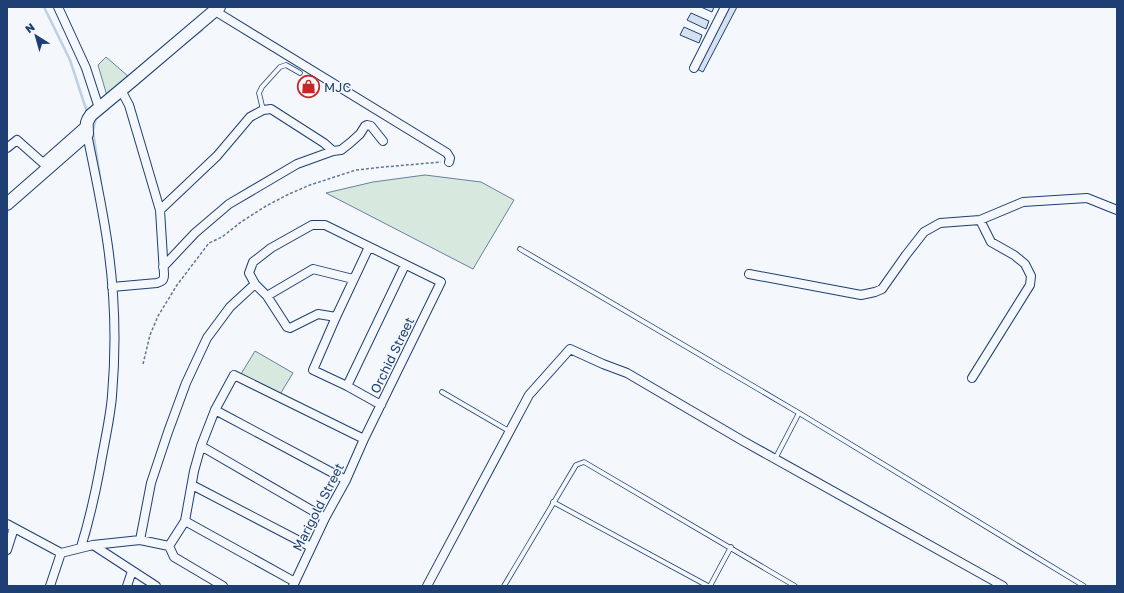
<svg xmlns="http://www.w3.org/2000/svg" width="1124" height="593" viewBox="0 0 1124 593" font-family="'Golos Text',sans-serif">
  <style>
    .green { fill: #d7e8df; stroke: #687fa3 }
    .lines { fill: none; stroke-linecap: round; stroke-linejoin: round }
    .stream { stroke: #bed0e5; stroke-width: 2.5 }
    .building { fill: #d5e0f0; stroke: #1d3f73 }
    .lane-casing { stroke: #1d3f73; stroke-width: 5.5 }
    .street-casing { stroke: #1d3f73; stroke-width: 10 }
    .secondary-casing { stroke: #1d3f73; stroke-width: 14 }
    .path { stroke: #5e769c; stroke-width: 1.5; stroke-dasharray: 3 2; stroke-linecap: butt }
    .lane { stroke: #f4f7fb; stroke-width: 4 }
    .street { stroke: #f4f7fb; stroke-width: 8 }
    .secondary { stroke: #f4f7fb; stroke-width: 12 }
    .labels { text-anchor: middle; stroke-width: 3; stroke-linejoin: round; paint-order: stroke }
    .poi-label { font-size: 13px; fill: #1d3f73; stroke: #f4f7fb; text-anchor: start }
    .street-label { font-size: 13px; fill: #1d3f73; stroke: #f4f7fb }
  </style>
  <rect width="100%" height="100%" fill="#f4f7fb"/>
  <path class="green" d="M106,57l23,20 -22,19 -9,-31z
    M425,175l56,7 33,18 -41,69 -147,-76 47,-11z
    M255,351l38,22 -14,23 -38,-22z"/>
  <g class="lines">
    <path class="stream" d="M44,7l26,53 17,52
      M184,44l18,-14
      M96,118l-3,13 8,53
      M89,535l1,-7"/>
  </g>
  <path class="building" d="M701,7h13l-2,5z
    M728,7h9l-34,65 -6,-3z
    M691,13l18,8 -3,8 -19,-9z
    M684,27l18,8 -3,8 -19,-8z"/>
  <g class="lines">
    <defs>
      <path id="lane" d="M263,110l-4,-17 3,-6 18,-20 6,-2 14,8
        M520,249l279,164
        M442,392l67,39
        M775,459l24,-46 285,173
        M553,502l155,84
        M504,586l72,-121 8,-3 211,124
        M710,586l21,-39"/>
      <path id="street" d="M58,7l28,61 13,40
        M215,11l232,142 3,5 -1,4
        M694,68l31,-61
        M7,148l10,-8 26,23 43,-38
        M160,210l57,-54 33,-39 13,-7 8,-1 53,34 9,8
        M369,247l-33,70 -23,53 34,16 34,19
        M163,267l32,-34 34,-29 68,-40 36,-13 8,-1 9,-7 10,-9 5,-8 2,-1 4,1 12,15
        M749,274l112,21 14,-3 7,-3 24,-34 18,-23 16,-9 40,-3 43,-18 64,-4 30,12
        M112,287l45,-4c6,-2 7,-3 7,-9l-4,-64 -31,-105 -8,-15
        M267,296l46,-27 40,10
        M972,378l58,-93 1,-9 -6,-12 -11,-9 -23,-13 -11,-22
        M347,386l58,-121
        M215,410l131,70
        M201,446l124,72
        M192,485l119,62
        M185,521l110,61
        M7,524l54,29
        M140,540l11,-57 17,-51 18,-49 21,-45 23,-31 25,-23
        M93,545l63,41
        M81,547c8,-26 14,-52 19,-79 4,-24 10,-48 12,-72 4,-46 3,-96 -3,-142 -5,-40 -14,-80 -22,-120
        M7,550l7,-22
        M50,586l11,-33 32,-8 47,-5 29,6
        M127,586l5,-15
        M223,586l-49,-29 -5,-11 16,-25 9,-50 7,-25 14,-36 19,-35 130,64
        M293,586l32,-68 21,-38 18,-41 77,-157 -116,-57h-13l-41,23 -18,14 -4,11 6,11 12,12 20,31 3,1 28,-14 18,3
        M427,586l102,-191 41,-46 33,15 24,9 116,68 260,145"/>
      <path id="secondary" d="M7,204l80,-70c0,-9 -2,-11 4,-19l42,-35 86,-73"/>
    </defs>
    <use href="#lane" class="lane-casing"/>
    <use href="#street" class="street-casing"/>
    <use href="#secondary" class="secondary-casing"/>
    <path class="path" d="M143,364l7,-29 8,-19 19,-31 32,-42 13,-6 19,-15 25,-16 23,-12 21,-9 46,-15 28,-3 57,-5"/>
    <use href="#lane" class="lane"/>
    <use href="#street" class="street"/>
    <use href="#secondary" class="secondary"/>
  </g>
  <defs>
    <symbol id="shop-ring" viewBox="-11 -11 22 22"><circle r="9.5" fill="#f4f7fb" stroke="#c62828" stroke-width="1.5"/><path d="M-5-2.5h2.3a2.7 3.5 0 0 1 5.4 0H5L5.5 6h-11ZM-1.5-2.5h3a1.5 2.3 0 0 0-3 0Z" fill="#c62828"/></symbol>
  </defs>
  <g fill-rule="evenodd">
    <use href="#shop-ring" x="296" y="74" width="25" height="25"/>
  </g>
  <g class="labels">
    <g class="poi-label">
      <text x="324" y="92">MJC</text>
    </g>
    <g class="street-label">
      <text transform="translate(392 355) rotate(-64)" y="5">Orchid Street</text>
      <text transform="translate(318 507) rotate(-63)" y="5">Marigold Street</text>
    </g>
  </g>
  <rect width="1124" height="593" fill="none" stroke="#1d3f73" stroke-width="16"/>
  <g transform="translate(36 36) rotate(323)" stroke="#f4f7fb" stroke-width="3" paint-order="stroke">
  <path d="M0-3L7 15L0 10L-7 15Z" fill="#1d3f73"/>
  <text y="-6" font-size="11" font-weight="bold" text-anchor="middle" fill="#1d3f73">N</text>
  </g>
</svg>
